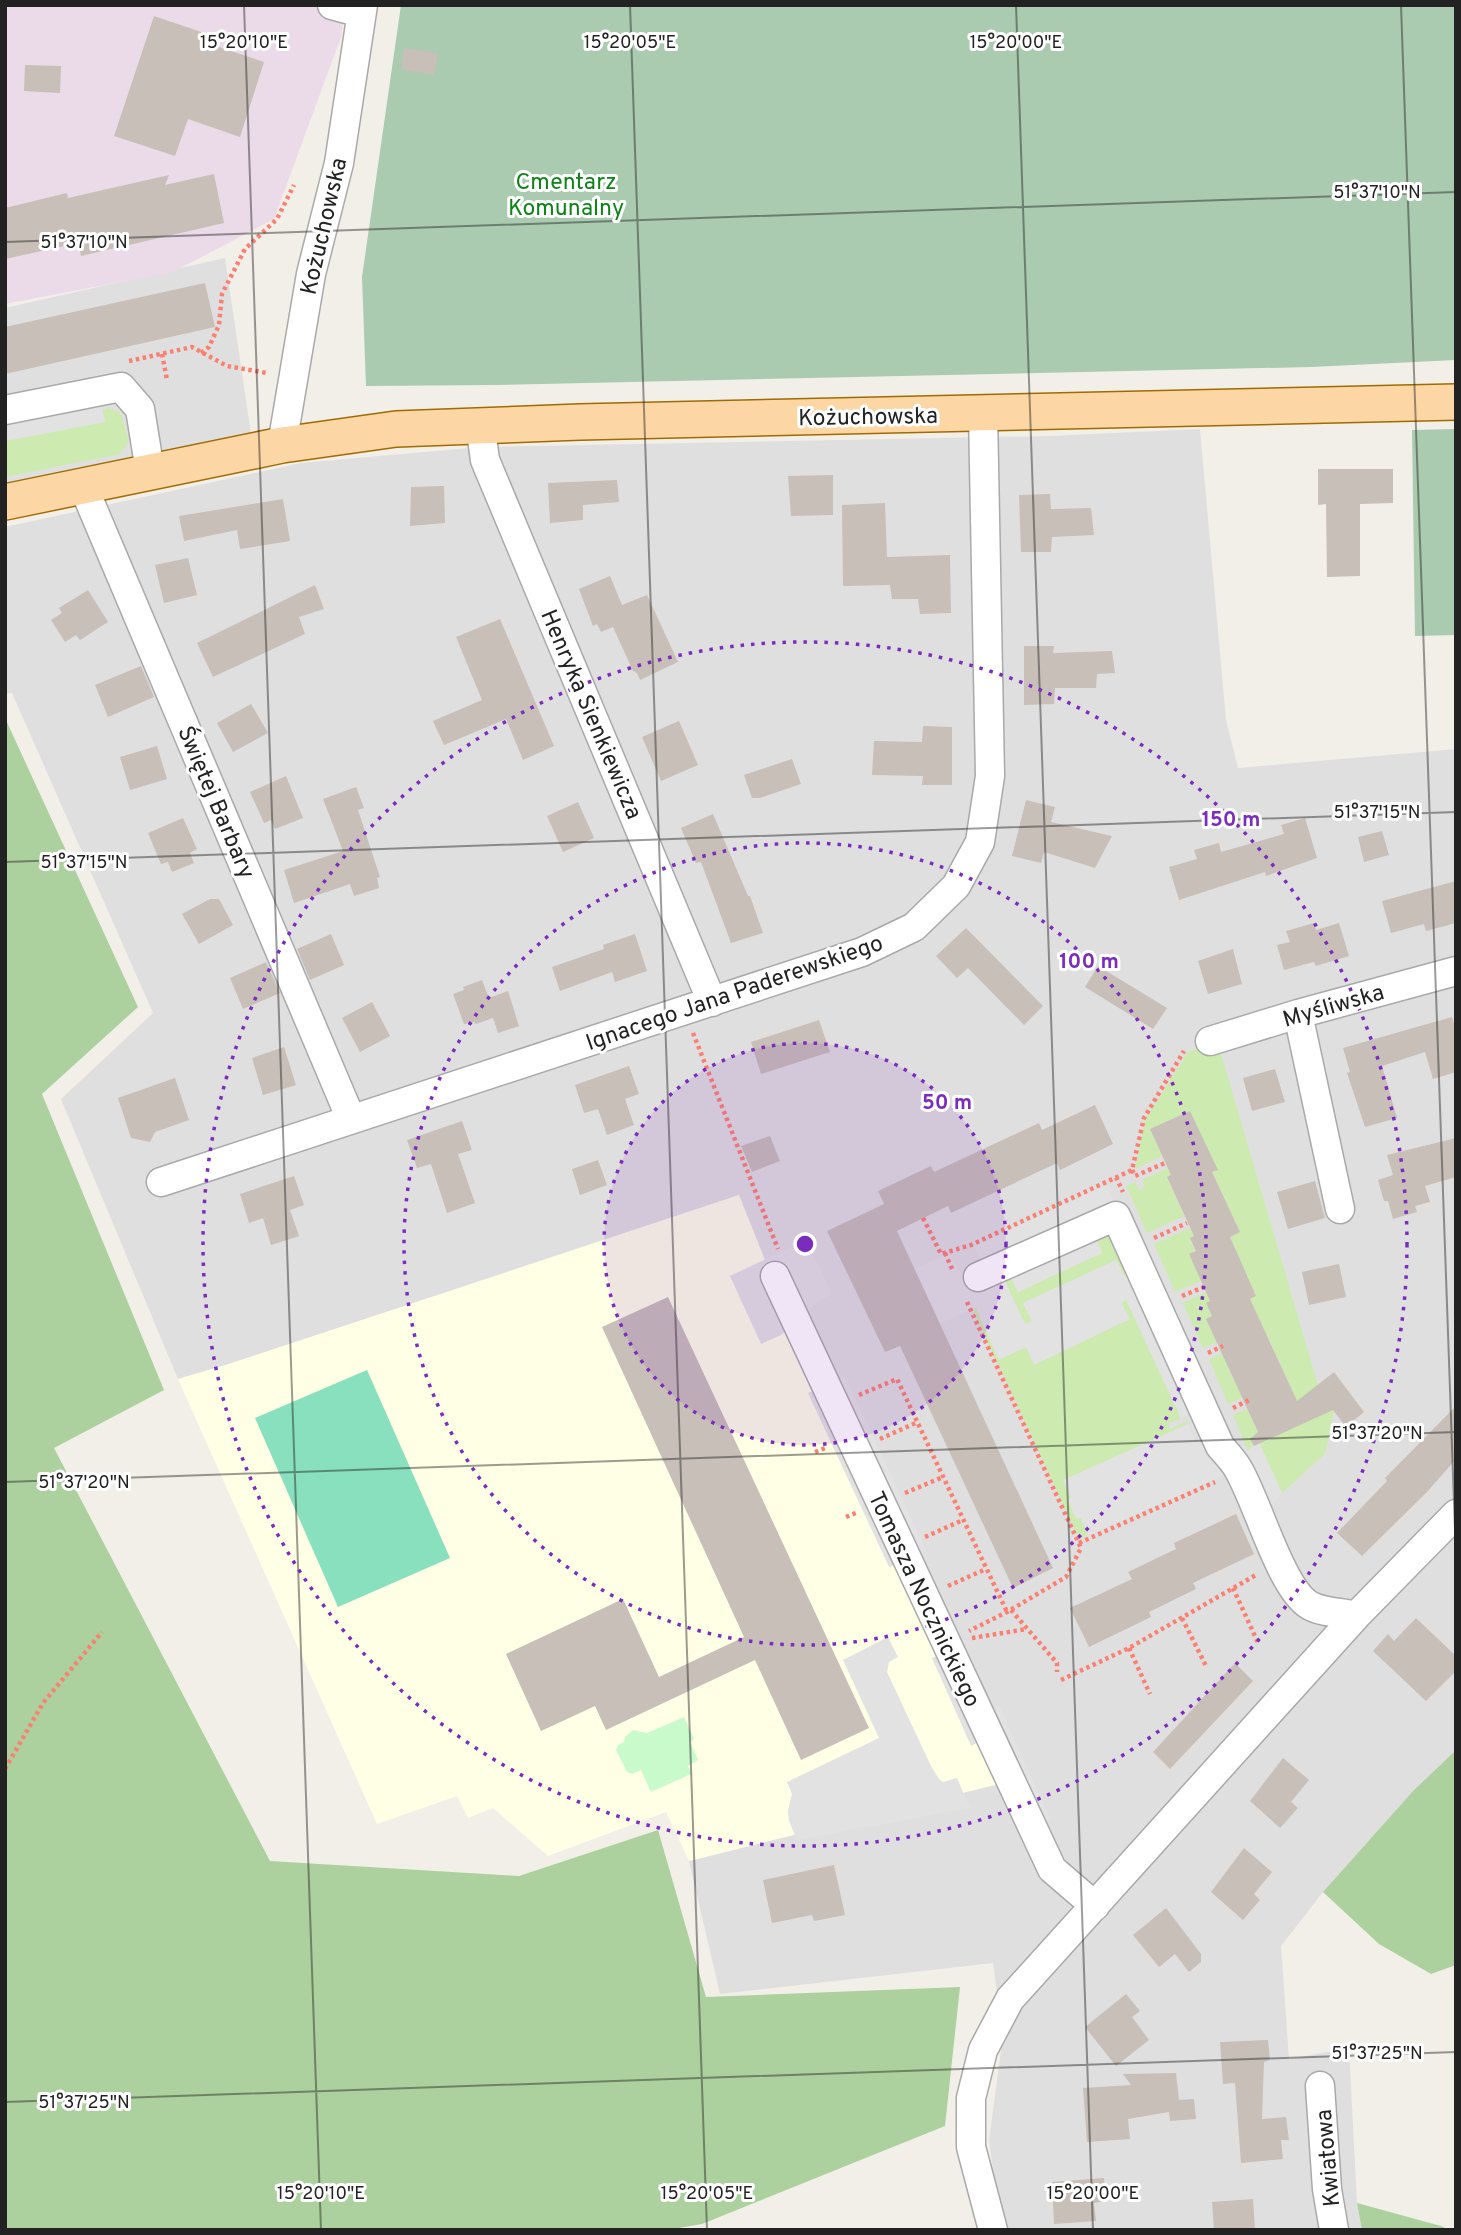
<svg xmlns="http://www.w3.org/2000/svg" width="1461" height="2235" viewBox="0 0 1461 2235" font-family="Overpass,sans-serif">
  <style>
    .residential { fill: #e0dfdf }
    .industrial { fill: #ebdbe8 }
    .education { fill: #ffffe5 }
    .grass { fill: #cdebb0 }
    .forest { fill: #add19e }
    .cemetery { fill: #aacbaf }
    .park { fill: #c8facc }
    .pitch { fill: #88e0be }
    .parking { fill: #e2e2e2; fill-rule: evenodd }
    .building { fill: #c7bfb8 }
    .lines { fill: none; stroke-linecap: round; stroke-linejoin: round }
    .minor-casing { stroke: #a9a9a9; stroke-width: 31 }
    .major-casing { stroke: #a06b00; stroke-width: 38 }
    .path { stroke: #fa8072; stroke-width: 4.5; stroke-dasharray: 3.5 3.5; stroke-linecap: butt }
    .minor { stroke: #fff; stroke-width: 28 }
    .major { stroke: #fcd6a4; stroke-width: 35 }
    .ticks { fill: none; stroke: #222; stroke-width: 2; stroke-opacity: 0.45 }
    .ring { fill: none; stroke: #7b2cbf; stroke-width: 3.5; stroke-dasharray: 3.5 7 }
    .labels { text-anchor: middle; stroke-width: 6; stroke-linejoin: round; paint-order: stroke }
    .park-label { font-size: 23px; fill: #0c8416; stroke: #fff }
    .street-label { font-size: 23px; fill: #222; stroke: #fff }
    .ticks-label { font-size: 18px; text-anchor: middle; fill: #222; stroke: #fff; stroke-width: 6; stroke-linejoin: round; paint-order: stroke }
    .centre { fill: #7b2cbf; stroke: #fff; stroke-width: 3.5 }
    .ring-label { font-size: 21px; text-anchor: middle; font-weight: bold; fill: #7b2cbf; stroke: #fff; stroke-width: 6; stroke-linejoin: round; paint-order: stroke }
  </style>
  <rect width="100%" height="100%" fill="#f2efe9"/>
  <path class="residential" d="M225,258l26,176 -246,51v-177z
    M1200,429l26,291 12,48 218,-19v1001l-43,41 -90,101 -42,54 8,113 60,-11 8,155 5,27h-361l-12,-90 14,-104 -10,-73 -273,31 -31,-133 309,-77 -199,-439 -60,-149 -510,168 -51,15 -117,-280 92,-86 -141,-320 -7,1v-167l296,-64 180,-16 569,-11z"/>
  <path class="industrial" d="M5,5h340l-4,32 -67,182 -101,53 -168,32z"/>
  <path class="education" d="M739,1195l60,150 200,439 -310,77 -23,-49 -118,44 -55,-48 -25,10 -11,-22 -80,28 -199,-445 51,-15z"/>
  <path class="grass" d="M108,408l13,5 8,28 -9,13 -115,23v-36l100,-19 -3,-12z
    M1211,1044l9,6 98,335 4,11 12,16 -9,42 -43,39 -24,-52 -10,10 -15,-36 19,-8 1,15 6,13 27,-4 20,-9 -38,-85 -5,2 -4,-20 -9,-20 6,-3 -26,-59 10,-5 -28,-60 5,-2 -27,-59 -40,18 12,27 -27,13 10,-49 43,-68z
    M1168,1168l3,7 -4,3 17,38 -37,17 -21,-47 10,-4 3,8 6,-3 -3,-7z
    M1190,1228l4,8 -4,3 6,12 5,30 -26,11 -21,-48z
    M1094,1234l17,3 18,35 -4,6 -9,-18 -93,43 9,18 -7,3 -21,-45 5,-4 9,17 84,-40z
    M1206,1292l5,9 -5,3 6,12 -6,3 7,16 8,5 -18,8 -20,-45z
    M1126,1299l55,119 -13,6 2,5 17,-8 1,3 -124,56 7,18 -3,1 8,20 4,-2 8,18 -9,4 -106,-229 3,-2 23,51 27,-12 103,-27 -8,-18z
    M1226,1352c0,16 8,33 20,44l-18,8 -19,-45z"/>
  <path class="forest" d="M5,718l133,289 -96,87 122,296 -110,58 216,413 249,15 139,-46 48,167 254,-10 -15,139 -243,98 -35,6h-662z
    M1456,1750v215l-25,9 -52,-30 -56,-52 90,-101z
    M1357,2203l84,23 8,4h-87z"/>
  <path class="cemetery" d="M401,5h1055v355l-145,7 -817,18 -128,1 -4,-109z
    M1456,429v206l-41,1 -3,-206z"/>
  <path class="park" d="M684,1717l10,22 -4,3 8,18 -10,6 3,8 -40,18 -10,-22 -9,4 -5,-2 -11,-22 2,-5 6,-3 1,-5 8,-7 14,3z"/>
  <path class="pitch" d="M367,1370l83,188 -112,49 -83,-189z"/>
  <path class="parking" d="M95,377l10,45 -100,19v-46z
    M1106,1185l9,18 8,-4 59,124 59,134 17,-17 24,53 -10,11 -22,7 -21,-38 -141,62 -7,-18 -5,2 -8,-19 3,-3 -8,-17 125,-56 8,19 10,-7 -7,-27 -18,9 -55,-118 -5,3 9,16 -96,46 -8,-18 -27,13 -23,-52 -37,16 -25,-55 35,-16 12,21 21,-10 -8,-18zM1094,1235l17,2 18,35 -4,5 -9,-17 -93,43 9,18 -7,3 -21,-45 5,-4 9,17 84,-39z
    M806,1240l26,54 -13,7 -38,34 -20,9 -31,-68z
    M845,1376l81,174 -9,4 -82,-174z
    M817,1389l82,174 -10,4 -81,-174z
    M888,1637l10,20 -9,5 -2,10 44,94 8,13 4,3 14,-4 13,30 -173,32 -8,-19 -1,-10 4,-17 -5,-12 92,-44 -36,-78z
    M941,1654l40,87 -10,5 -39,-88z
    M999,1705l51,114 -10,5 -51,-114z"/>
  <path class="building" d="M154,16l62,21 -3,8 51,17 -24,75 -52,-18 -13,37 -61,-20z
    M404,48l34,5 -4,22 -33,-6z
    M25,65l36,1 -1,27 -36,-2z
    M214,174l10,49 -143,33 -3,-13 -73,16v-51l62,-15 1,5 101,-23 -4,10z
    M205,283l10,44 -210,47v-47z
    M1318,469h75v34l-33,1v72l-33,1 -1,-73 -8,1z
    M833,475v40l-42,1 -3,-40z
    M617,480l2,22 -36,3v15l-33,3 -2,-40z
    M444,486l1,37 -35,3 1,-39z
    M1050,494l1,15 40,-1 3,27 -42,2 -1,15h-30l-2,-57z
    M283,499l7,42 -50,8 -3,-19 -53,11 -5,-25z
    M885,503l2,54 63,-2 1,58 -31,1 -2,-15h-26l-2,-14 -47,1 -1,-81z
    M188,558l9,37 -33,8 -9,-38z
    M610,576l12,29 25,-10 31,67 -38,18 -3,-7 -4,-2 -20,-44 -12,5 -4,-8 -4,2 -14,-37z
    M315,585l9,24 -25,8 6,17 -92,43 -16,-34z
    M88,590l20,32 -28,18 -4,-5 -11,7 -14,-22 11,-7 -3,-5z
    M500,619l54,127 -31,14 -17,-41 -62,26 -11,-24 49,-21 -26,-63z
    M1024,646h30l-1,7 59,-2 3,22 -18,1 -1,14h-41l-1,16 -30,1z
    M141,666l13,31 -46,20 -13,-32z
    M251,704l17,29 -35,19 -16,-29z
    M679,721l19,44 -37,16 -19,-44z
    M923,726l29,1v58h-30l1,-9 -51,-1 2,-34 48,1z
    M157,746l10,33 -37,11 -10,-33z
    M792,759l9,25 -41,14h-8l-8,-23z
    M286,776l17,42 -28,11 -4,-9 -7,3 -14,-31z
    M356,787l8,21 -6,2 22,67 -3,1 2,10 -25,8 -4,-12 -56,19 -10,-33 59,-19 -20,-52z
    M1026,800l29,7 -4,15 61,14 -17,32 -51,-16 -3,11 -29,-7z
    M578,802l16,36 -31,14 -16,-36z
    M713,814l35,82h2l13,37 -32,10 -30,-81 -5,1 -15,-35z
    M183,818l14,31 -7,4 4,10 -22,9 -4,-10 -7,2 -13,-31z
    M1305,818l12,40 -51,18 -1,-4 -86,28 -10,-33 28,-8 -3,-9 25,-7 2,9 63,-18 -3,-9z
    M1382,831l7,24 -25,7 -6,-25z
    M1456,881v42l-30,8 -2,-7 -33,9 -9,-32z
    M210,899h9l14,26 -34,19 -17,-30z
    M1314,923l2,7 23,-7 10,33 -33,10 -2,-4 -30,8 -7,-25 13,-3 -4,-11z
    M966,928l77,78 -19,19 -56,-57 -11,10 -21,-22z
    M331,934l13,31 -34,15 -13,-31z
    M635,934l12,37 -32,11 -3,-10 -52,19 -8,-24 52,-18 -1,-4z
    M1233,949l9,35 -34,10 -10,-33z
    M266,962l14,31 -37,16 -13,-31z
    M1098,966l69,42 -14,21 -68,-42z
    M482,980l7,18 19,-7 11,35 -21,7 -5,-15 -17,6 -2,-2 -10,2 -11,-30 11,-4 -1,-3z
    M372,1002l18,34 -30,16 -18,-34z
    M1452,1017l4,13v42l-23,7 -8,-27 -43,14 15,52 -32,9 -18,-54 3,-1 -7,-24z
    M819,1020l11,32 -69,22 -10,-32z
    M284,1047l12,38 -33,10 -11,-37z
    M629,1066l10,28 -14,5 9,26 -27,10 -9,-26 -14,4 -9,-28z
    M1275,1069l10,33 -33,9 -9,-33z
    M175,1078l14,42 -34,12 -5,10 -19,-4 -13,-40z
    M1095,1105l18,39 -53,26 -3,-7 -106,50 -3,-7 -51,25 156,337 -40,20 -113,-242 -15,6 -58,-121 57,-27 -6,-13 53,-25 3,6 105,-49 3,7z
    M1190,1111l28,59 -6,2 28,60 -10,5 26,59 -6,3 47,102 37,-29 30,40 -18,15 -13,-17 -79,36 -4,-7 8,-7 -52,-113 6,-3 -6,-13 4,-2 -21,-47 7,-3 -6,-13 4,-2 -27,-59 4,-2 -21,-46z
    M462,1121l10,29 -14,4 17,49 -28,10 -16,-49 -14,4 -10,-28z
    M770,1136l10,25 -28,11 -11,-26z
    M1456,1138v39l-31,9 5,16 -15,4 2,6 -24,7 -5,-18h-4l-6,-21 15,-5 -6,-20z
    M598,1160l9,25 -27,10 -8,-26z
    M294,1176l10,29 -14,5 9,26 -28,9 -8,-27 -14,5 -9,-29z
    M1315,1181l10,37 -37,11 -11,-37z
    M1339,1264l7,33 -37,8 -7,-33z
    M668,1297l201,431 -68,32 -46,-100 -149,70 -11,-24 -54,25 -35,-77 117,-55 36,78 85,-40 -142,-310z
    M1456,1406v53l-29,33 -65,64 -25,-23 50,-52 -2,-3z
    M1236,1514l18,40 -61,29 3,6 -47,23 2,5 -62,30 -19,-39 62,-29 -4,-7 48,-23 -2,-6z
    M1416,1618l40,38v15l-30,30 -53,-50 15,-17 6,7z
    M1235,1663l18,18 -83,88 -17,-17z
    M1283,1758l26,22 -18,22 7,6 -18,20 -30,-27z
    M1244,1848l28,24 -18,22 6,6 -17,20 -32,-28z
    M834,1865l11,50 -31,6 -2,-6 -40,8 -9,-43z
    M1166,1908l35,46v8l-12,10 -14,-18 -16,13 -26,-32z
    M1126,1994l14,17 -8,6 17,23 -33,26 -31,-39z
    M1268,2040l2,20 -6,2 -2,57 24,-2 3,23h-8l2,19 -42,4 -6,-80 -12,1 -3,-42z
    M1176,2073l3,27 15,-1 2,20 -26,2 -1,-9 -41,7 2,20 -43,3 -4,-54 48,-3 -8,-11z
    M1104,2178l2,23 -12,2 2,18 -42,3 -2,-42z
    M1253,2199l2,31h-41l-2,-28z"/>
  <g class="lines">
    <defs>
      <path id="minor" d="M332,5l29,8
        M5,410l116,-23 19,22 10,62
        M480,424l5,36 227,542
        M282,445l29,-171 28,-111 24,-158
        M83,486l268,633
        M1298,1014l42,195
        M1210,1041l88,-27 158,-43
        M161,1182l701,-230 52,-25 42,-41 24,-44 10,-66 -7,-363
        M775,1276l277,593 43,37
        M978,1277l138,-61 104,230c5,6 12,13 17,21 20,32 43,120 72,138 13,8 33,7 47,11
        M1320,2086l7,103 7,41
        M993,2230l-22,-83v-49l12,-48 27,-51 346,-383 100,-102"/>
      <path id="major" d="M5,502l277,-57 114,-16 184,-7 876,-20"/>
    </defs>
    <use href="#minor" class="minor-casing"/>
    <use href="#major" class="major-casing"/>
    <path class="path" d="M201,353l8,-6 10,-22 3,-31 23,-45 32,-30 17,-34
      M162,354l5,26
      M129,361l63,-14 35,19 40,7
      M693,1033l85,216
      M1132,1170l3,6 30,-13
      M1116,1177l7,15
      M923,1218l18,36 30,-9 161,-75 12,-52 40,-67
      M1154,1238l33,-15
      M945,1253l7,16
      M1182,1296l22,-9
      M967,1302l114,246 -15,29 -59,35 -38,19
      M1208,1353l15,-7
      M859,1395l38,-16 110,233
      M1233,1408l16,-8
      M880,1439l38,-17
      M815,1452l13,-5
      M905,1493l38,-16
      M846,1517l12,-5
      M925,1537l38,-17
      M1079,1543l136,-61
      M948,1586l38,-17
      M1233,1588l26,57
      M1011,1610l46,53v9
      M1182,1618l25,50
      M972,1638l55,-9
      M1129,1648l21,46
      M1061,1680l68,-32 127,-73
      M5,1769l38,-66 59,-71"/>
    <use href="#minor" class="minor"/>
    <use href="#major" class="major"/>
  </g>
  <path class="ticks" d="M244,5l77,2225M630,5l77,2225M1016,5l77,2225M1401,5l55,1554M5,242l1451,-50M5,862l1451,-50M5,1482l1451,-50M5,2102l1451,-50"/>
  <circle cx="805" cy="1244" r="201" fill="#7b2cbf" fill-opacity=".12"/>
  <g class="ring">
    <circle cx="805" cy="1244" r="201"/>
    <circle cx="805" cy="1244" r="401"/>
    <circle cx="805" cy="1244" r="602"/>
  </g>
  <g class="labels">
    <g class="park-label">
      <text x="566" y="189">Cmentarz<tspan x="566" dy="26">Komunalny</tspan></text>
    </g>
    <g class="street-label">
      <text transform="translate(323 226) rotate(-77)" y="8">Kożuchowska</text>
      <text transform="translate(868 416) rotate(-1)" y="8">Kożuchowska</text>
      <text transform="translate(592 714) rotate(67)" y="8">Henryka Sienkiewicza</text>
      <text transform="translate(217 802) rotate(67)" y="8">Świętej Barbary</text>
      <text transform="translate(734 992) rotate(-19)" y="8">Ignacego Jana Paderewskiego</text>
      <text transform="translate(1333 1005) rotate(-16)" y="8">Myśliwska</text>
      <text transform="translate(925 1599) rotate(65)" y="8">Tomasza Nocznickiego</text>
      <text transform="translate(1327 2158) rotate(-95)" y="8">Kwiatowa</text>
    </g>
  </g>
  <g class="ticks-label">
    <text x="244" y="48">15°20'10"E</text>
    <text x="630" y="48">15°20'05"E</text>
    <text x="1016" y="48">15°20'00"E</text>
    <text x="1377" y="198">51°37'10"N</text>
    <text x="84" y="248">51°37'10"N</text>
    <text x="1377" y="818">51°37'15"N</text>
    <text x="84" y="868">51°37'15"N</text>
    <text x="1377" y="1439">51°37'20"N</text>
    <text x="84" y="1488">51°37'20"N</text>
    <text x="1377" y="2059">51°37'25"N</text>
    <text x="84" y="2108">51°37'25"N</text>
    <text x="321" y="2199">15°20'10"E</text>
    <text x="707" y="2199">15°20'05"E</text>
    <text x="1093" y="2199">15°20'00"E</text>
  </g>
  <circle cx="805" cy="1244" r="10" class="centre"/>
  <g class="ring-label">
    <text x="1231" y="826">150 m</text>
    <text x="1089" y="968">100 m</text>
    <text x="947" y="1109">50 m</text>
  </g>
  <rect width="1461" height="2235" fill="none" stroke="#222222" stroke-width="14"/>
</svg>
